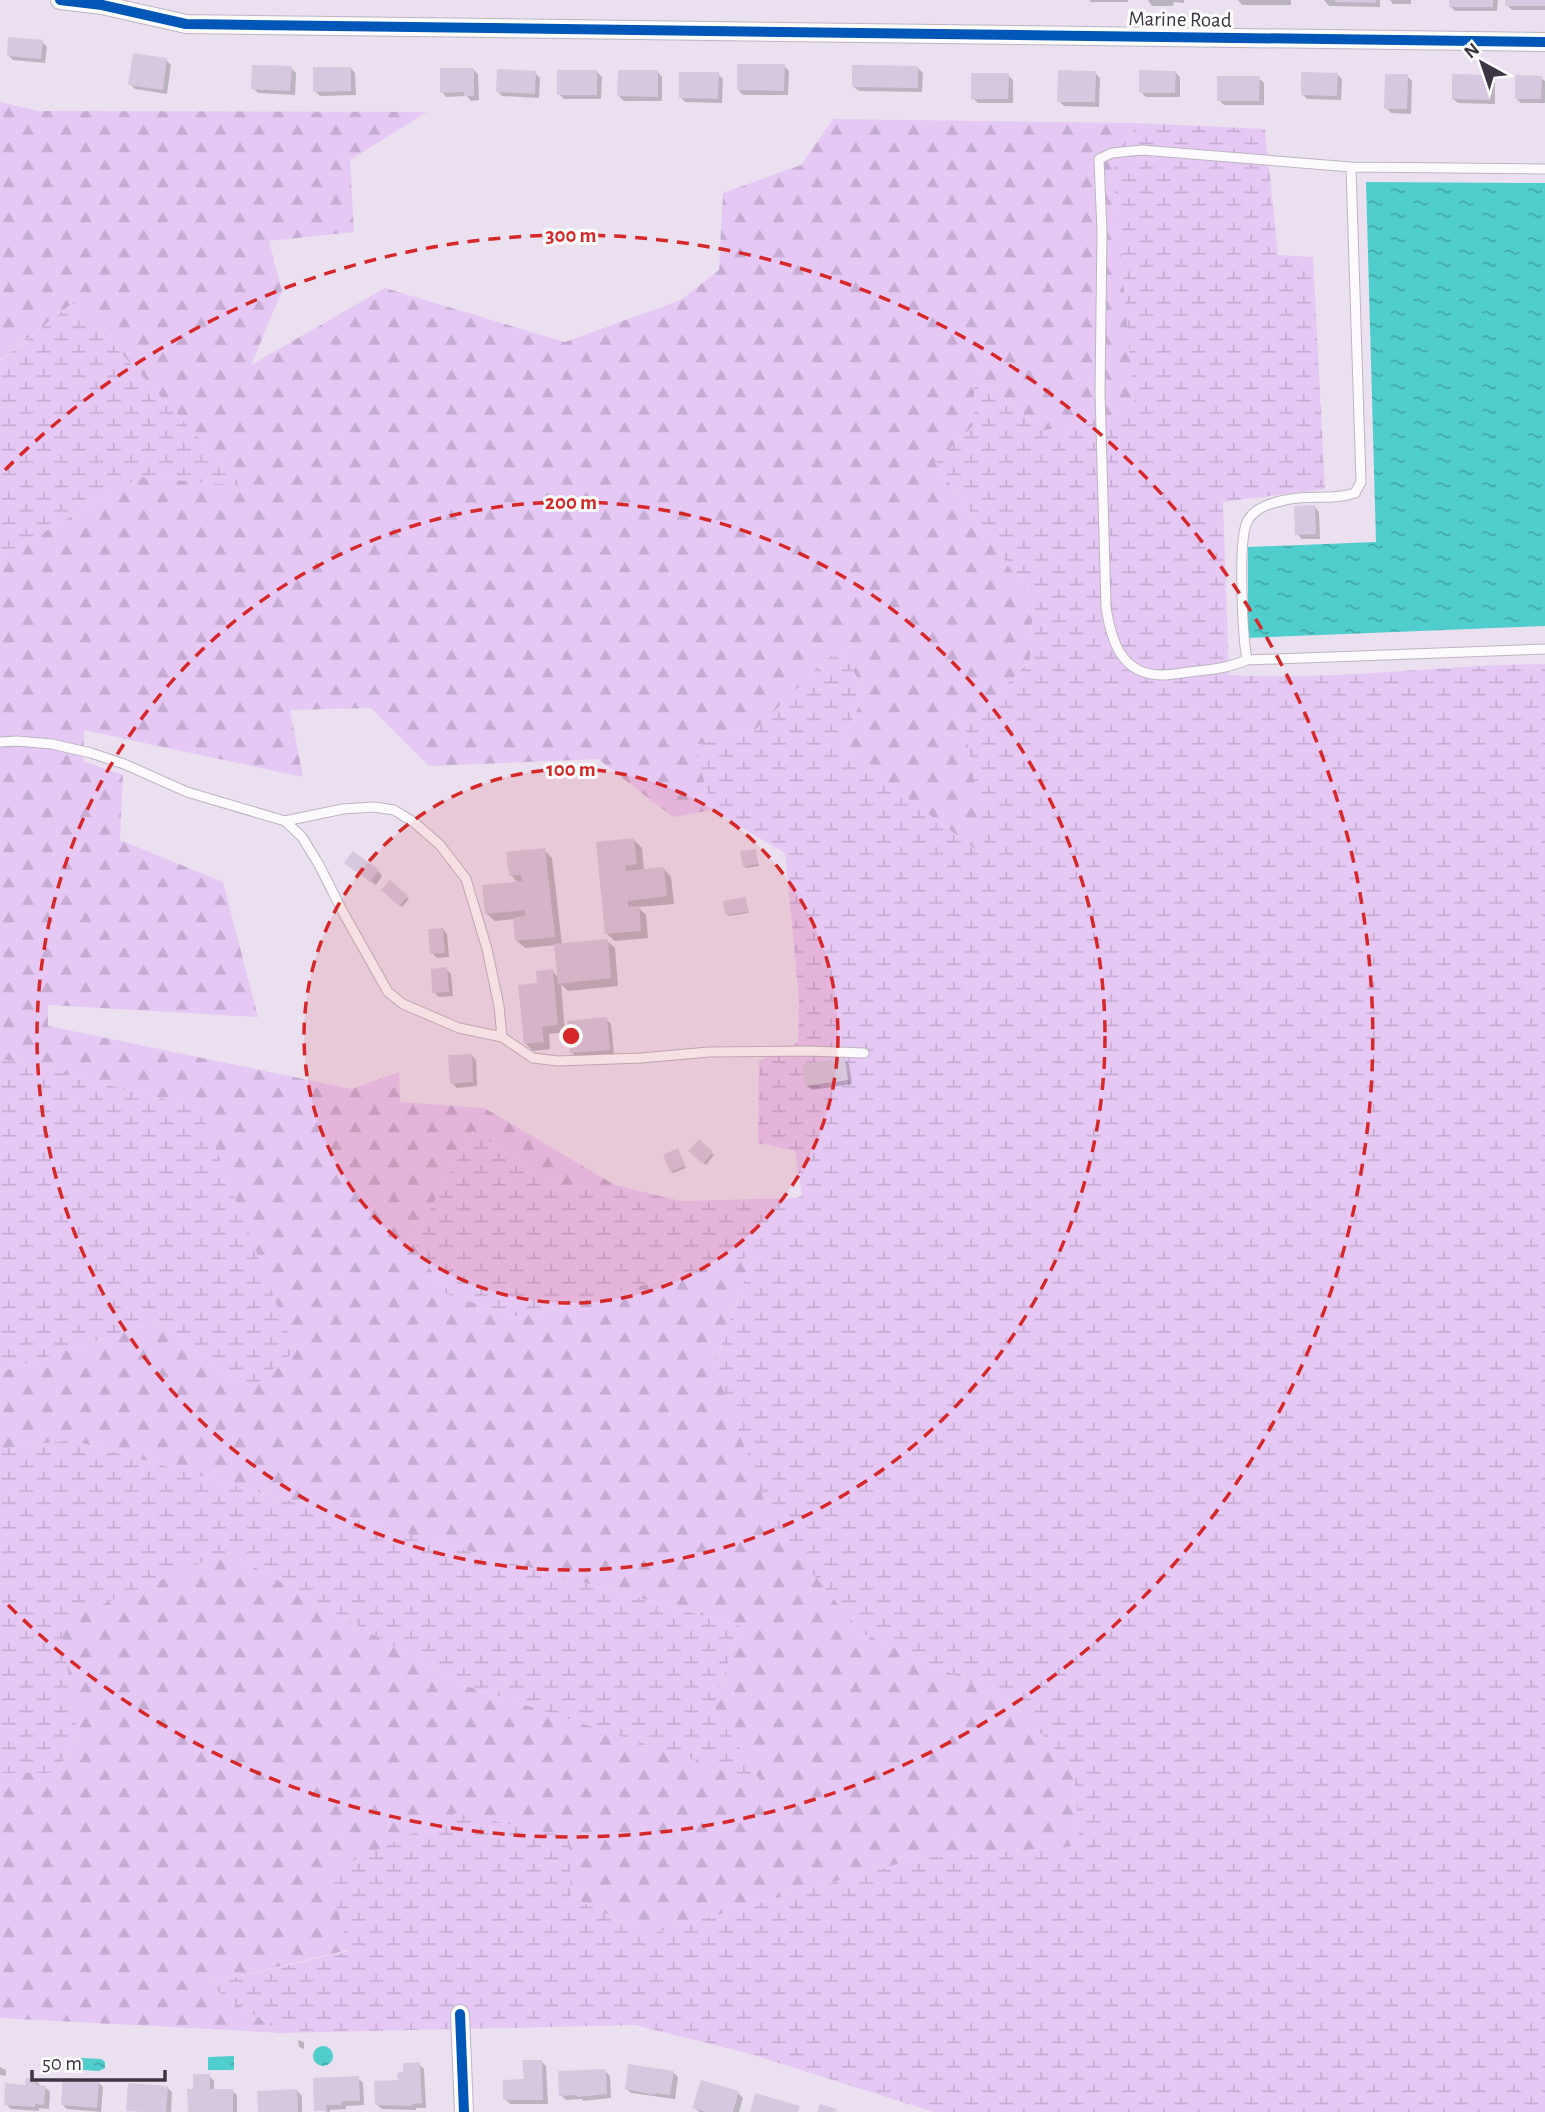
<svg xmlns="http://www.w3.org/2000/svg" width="1545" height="2112" viewBox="0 0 1545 2112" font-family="'Alegreya Sans',sans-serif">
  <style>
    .forest { fill: url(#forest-firs) }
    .wetland { fill: url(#wetland-marsh) }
    .water { fill: url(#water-ripples) }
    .shadow { fill: #0003 }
    .building { fill: #d6c8de }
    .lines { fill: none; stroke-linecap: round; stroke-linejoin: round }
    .lane-casing { stroke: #bdb5c1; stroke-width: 11 }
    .street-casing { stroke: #bdb5c1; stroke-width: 20 }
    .lane { stroke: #fcfafd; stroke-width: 9 }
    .street { stroke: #fcfafd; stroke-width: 18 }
    .cycleway-casing { stroke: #fff; stroke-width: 15 }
    .cycleway { stroke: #0057b8; stroke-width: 10 }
    .ring { fill: none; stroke: #d62828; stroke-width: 3.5; stroke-dasharray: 12 9 }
    .labels { text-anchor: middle; stroke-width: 6; stroke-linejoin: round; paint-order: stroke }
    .street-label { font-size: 21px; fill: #3d3541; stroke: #fff }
    .centre { fill: #d62828; stroke: #fff; stroke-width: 3.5 }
    .ring-label { font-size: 21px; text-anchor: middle; font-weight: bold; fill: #d62828; stroke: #fff; stroke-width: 6; stroke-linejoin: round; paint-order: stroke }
  </style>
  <defs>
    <pattern id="forest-firs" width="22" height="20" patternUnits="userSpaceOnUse" patternTransform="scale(1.75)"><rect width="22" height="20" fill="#e6c8f4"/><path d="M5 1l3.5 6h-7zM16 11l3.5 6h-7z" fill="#c6acd2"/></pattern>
    <pattern id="wetland-marsh" width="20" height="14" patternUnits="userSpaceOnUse" patternTransform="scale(1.75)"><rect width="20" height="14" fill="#e6c8f4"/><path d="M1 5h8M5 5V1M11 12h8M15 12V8" fill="none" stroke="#c6acd2"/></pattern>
    <pattern id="water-ripples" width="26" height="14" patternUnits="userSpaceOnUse" patternTransform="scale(1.75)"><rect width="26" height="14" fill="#4fcecd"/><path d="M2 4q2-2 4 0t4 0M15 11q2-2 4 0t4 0" fill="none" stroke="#43a8a8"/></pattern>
  </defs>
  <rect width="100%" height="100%" fill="#ebe0f0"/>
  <path class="forest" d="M0,102l38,9 389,1 -77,48 4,72 -85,9 13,50 -31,74 134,-77 180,54 116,-42 38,-30 4,-77 78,-28 32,-46 304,4 -24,47 23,241 -94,20 -68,-61v55l-39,38 98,137 -3,61 -65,65 22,132 -147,-110 25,-56 -25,-45 -85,83 -60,15 17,65 -39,7 -75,-58 -169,7 -58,-58 -81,2 13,67 -219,-47 -1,31 40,14 -3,65 103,42 35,135 -210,-12v21l304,63 47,-17 1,30 84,6 131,77 -53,2 -89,-56 -60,109 33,54 75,23 232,-61 -39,109 148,268 148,67 64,70 5,76 -160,12 -269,76 -79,-37 -365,87 76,49 -282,-15v-245h57l21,-39 -19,-112 169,-70 233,132 299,97 -46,-74 26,-81 -669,-186 -71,9v-77l158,-51 89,70 -47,-283 -191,-48 -9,1v-504l141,-80 101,8 -168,-183 -74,58z"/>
  <path class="wetland" d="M1137,123l128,6 13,126 35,2 12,232 -102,13 6,173c105,6 211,-10 316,-11v1448h-611l-187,-59 -112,-28 -353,8 -76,-49 143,-33 -22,-78 129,-60 113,24 2,60 79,37 269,-76 160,-12 -5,-76 -64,-70 -148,-67 -88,-106 -60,-162 39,-109 -233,61 -74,-23 -33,-54 60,-109 89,56 53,-2 66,16 116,-3 5,-3 -7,-44 -37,-8 1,-82 39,-19 1,-44 -14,-145 -73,-43 -18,-65 61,-15 85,-83 25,45 -25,56 146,109 -21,-131 65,-65 3,-61 -98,-137 39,-38v-55l68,61 93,-20 -22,-241z
    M74,302l169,184 -102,-9 -141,80v-196z
    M9,1060l191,48 95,243 -48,40 -89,-70 -158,51v-311z
    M71,1440l669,186 -26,81 47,75 -300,-98 -233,-132 -168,70 18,111 -21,40h-57v-324z"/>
  <path class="water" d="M1366,182l179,1v443l-297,12v-91l128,-5z
    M313 2056a10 10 0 1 1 20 0a10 10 0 1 1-20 0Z
    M234,2056v14h-26v-13z
    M81,2058l20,1 4,3v6l-6,3 -17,-1 -4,-4z"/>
  <path class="shadow" d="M1089,0h39v2h-37z
    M1148,0h36v3l-10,-1 -1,4h-21z
    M1238,0h53v5h-49z
    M1324,0h56v7l-51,-1z
    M1390,0h21v4h-18z
    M1450,0h48l-1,11h-42l-5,-5z
    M1507,0h38v10h-33l-5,-5z
    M42,42l5,5 -2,16 -32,-3 -5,-5z
    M166,60l5,5 -4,29 -32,-5 -5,-5z
    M784,66l5,5 -1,24h-45l-5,-5z
    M291,68l5,5 -1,22 -37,-2 -5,-5z
    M351,68l4,5 1,22 -36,1 -5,-5z
    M918,68l5,5 -1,19 -63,-1 -5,-4z
    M473,69l5,5 1,26 -8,1 -4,-5 -21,1 -4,-5z
    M597,72l5,5 -1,22h-37l-5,-5z
    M658,72l4,5v24h-38l-5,-5z
    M1175,72l5,5v20h-34l-5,-5z
    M535,73l5,5 -1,20 -37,-2 -5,-5z
    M1095,73l5,5 -1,29 -35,-1 -5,-5z
    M718,74l5,5 -1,24 -37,-1 -4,-4z
    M1337,74l5,5 -1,21 -34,-1 -5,-5z
    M1008,75l5,5v23h-35l-5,-5z
    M1407,76l5,5 -1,33 -20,-1 -5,-5z
    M1490,77l5,5v22l-37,-1 -5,-4z
    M1259,78l5,5v22h-40l-5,-5z
    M1541,78l4,3v22h-24l-5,-5z
    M1315,507l4,5 1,27h-18l-5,-5z
    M634,840l8,8 2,23 20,-2 7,8 3,27 -36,3 8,8 2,23 -33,3 -8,-7 -9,-90z
    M544,850l8,8 10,87 45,-4 8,7 3,38 -50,5 -7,-7 4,48 -16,2 1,15 -17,2 -8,-8 14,-58 13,-14 7,7 -3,-33 -31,3 -8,-7 -2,-22 -20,2 -8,-7 31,-31 -7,-8z
    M755,851l4,15 -13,2 -2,-2z
    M351,867l27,4 4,5 -6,9z
    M390,882l19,17 -7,8 -19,-17z
    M745,899l4,14 -20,3 -2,-2z
    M443,929l4,5 2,23 -12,1 -5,-5z
    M446,969l5,5 2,22 -14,1 -5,-5z
    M606,1019l5,5 3,30 -37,3 -5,-4z
    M471,1055l5,5 1,26 -20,2 -5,-5z
    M844,1059l5,5 3,20 -40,6 -5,-5z
    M699,1142l15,13 -8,10 -15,-14z
    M679,1152l7,16 -13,5 -2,-2z
    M298,2040l6,2v7l-5,-2z
    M541,2061l5,5 2,38h-38l-5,-5 21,-18z
    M419,2064l5,5 2,39h-10v2l-34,-1 -5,-4z
    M0,2067l6,3v6l-6,-1z
    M605,2071l5,5 1,22 -28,3 -1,-2 -16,1 -5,-5z
    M673,2072l5,5 -3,22 -44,-6 -5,-5z
    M209,2076l5,5v10h18l5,4v17h-48l6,-21z
    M358,2078l5,5 1,22 -18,1v3l-16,1v2l-14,-2z
    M36,2080l5,7h4l5,5 -1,17 -10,-1v3l-28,-2 -5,-5z
    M98,2082l5,5 -2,25 -34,-3 -5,-5z
    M167,2087l5,5 -1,20 -43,-1z
    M297,2091l5,5v16h-42z
    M738,2093l5,5 -4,14h-40l-5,-5z"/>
  <path class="building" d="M1335,0h41v3l-41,-1z
    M1449,0h44v7h-44z
    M1505,0h40v6h-40z
    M8,37l35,3 -2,19 -34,-3z
    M133,53l34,5 -4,32 -35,-5z
    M737,64h48l-1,27 -47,-1z
    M252,65l40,1 -2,25 -39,-2z
    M852,65l66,1v22l-66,-1z
    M313,67h38v24l-38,1z
    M440,68h34v28h-10v-4l-24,1z
    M497,69l39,2 -1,23 -39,-2z
    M557,70h40v25h-40z
    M618,70h40v27l-41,-1z
    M1058,70l38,1 -1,31h-38z
    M1139,70l37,1 -1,22h-36z
    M679,72h40l-1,27 -39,-1z
    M1301,72l37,1 -1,23 -36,-1z
    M971,73h38l-1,26h-37z
    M1385,74h23l-1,35h-23z
    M1452,74l39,1 -1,25 -38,-1z
    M1515,75l27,1 -1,23h-26z
    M1217,76h43l-1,25h-42z
    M1315,505l1,29 -21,1 -1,-29z
    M634,838l3,26 -12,2 1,5 38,-4 3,29 -39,5v6l11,-1 2,25 -36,3 -9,-92z
    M545,848l10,89 -40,4 -2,-23 12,-2v-6l-40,4 -3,-29 40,-4 -1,-6 -12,1 -3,-24z
    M756,849l2,15 -15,3 -3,-16z
    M353,851l26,19 -9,12 -26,-19z
    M390,880l18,16 -9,10 -18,-16z
    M746,897l2,15 -23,3 -2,-14z
    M443,928l2,25 -15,1 -2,-25z
    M608,939l3,39 -53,6 -4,-40z
    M447,967l2,25 -17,1 -1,-24z
    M553,969l5,56 -16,2 2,15 -20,2 -6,-59 19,-2 -1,-12z
    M607,1017l3,33 -40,3 -3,-32z
    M472,1054l1,28 -23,2 -2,-29z
    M845,1058l3,22 -43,6 -3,-22z
    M699,1139l14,13 -10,12 -15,-13z
    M678,1148l7,18 -15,6 -7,-17z
    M522,2060h20l1,40h-40v-20l21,-1z
    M420,2062l2,41 -11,1 1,2 -37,-1 -1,-24 24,-1 -1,-7 6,-1v-9z
    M628,2064l46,7 -4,24 -15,-2v2l-30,-6z
    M606,2069l1,25 -30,3v-2l-18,1 -1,-25z
    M193,2074h17v15h23v23h-45l-1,-23h6z
    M359,2076l1,25h-18v4h-16l1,6h-13l-1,-33z
    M26,2078h11l-1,7 10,1 -2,19 -9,-1v3l-31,-2 1,-22 20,2z
    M63,2078l36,3 -2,27 -36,-3z
    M701,2080l38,11 -6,21h-27l-14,-4z
    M128,2083l40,3 -2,26 -40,-1z
    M297,2089l1,23h-40l-1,-21z
    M755,2093l45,13 -2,6h-48z
    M820,2104l17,5 -1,3h-18z"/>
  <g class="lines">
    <defs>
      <path id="lane" d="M1545,169l-194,-2 -209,-17 -30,3 -13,6 3,73 -2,160 6,215c5,33 15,68 56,68 9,0 18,-2 27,-3 20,-2 39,-4 58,-12l298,-11
        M1247,660c-4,-22 -10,-123 1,-140 8,-13 23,-17 37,-20 23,-6 47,1 70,-7l6,-11 -10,-315
        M0,742l17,-1 35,3 39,9 33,11 63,28 98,29 58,-12 31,-2 20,3 21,13 25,22 26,34 21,70 12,57 3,31 -43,-9 -56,-24 -15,-12 -44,-78 -26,-51 -16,-26 -17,-16
        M502,1037l31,21 25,3 83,-3 68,-6 100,-1 55,2"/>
      <path id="street" d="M60,0l42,5 84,19 1359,18
        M460,2014l4,98"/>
    </defs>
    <use href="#lane" class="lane-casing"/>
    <use href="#street" class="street-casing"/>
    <use href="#lane" class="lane"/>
    <use href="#street" class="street"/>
    <defs>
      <path id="cycleway" d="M60,0l42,5 84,19 1359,18
        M460,2014l4,98"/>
    </defs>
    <use href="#cycleway" class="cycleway-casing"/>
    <use href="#cycleway" class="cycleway"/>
  </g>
  <circle cx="571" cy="1036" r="267" fill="#d62828" fill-opacity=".12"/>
  <g class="ring">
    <circle cx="571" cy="1036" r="267"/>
    <circle cx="571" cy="1036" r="534"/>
    <path d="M5 470A801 801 0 1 1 5 1602"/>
  </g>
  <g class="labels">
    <g class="street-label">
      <text transform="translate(1180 19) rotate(1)" y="7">Marine Road</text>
    </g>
  </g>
  <circle cx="571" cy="1036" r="10" class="centre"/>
  <g class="ring-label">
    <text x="571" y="242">300 m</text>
    <text x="571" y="509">200 m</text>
    <text x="571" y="776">100 m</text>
  </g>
  <g transform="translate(1482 63) rotate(320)" stroke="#ffffff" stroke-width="5" paint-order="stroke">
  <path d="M0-5L12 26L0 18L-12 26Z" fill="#3d3541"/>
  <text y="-10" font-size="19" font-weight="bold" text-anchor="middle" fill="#3d3541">N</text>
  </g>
  <path d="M32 2070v10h133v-10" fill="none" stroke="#3d3541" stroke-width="3.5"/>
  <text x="42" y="2070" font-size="21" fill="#3d3541" stroke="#ffffff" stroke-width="5" paint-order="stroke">50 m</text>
</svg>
